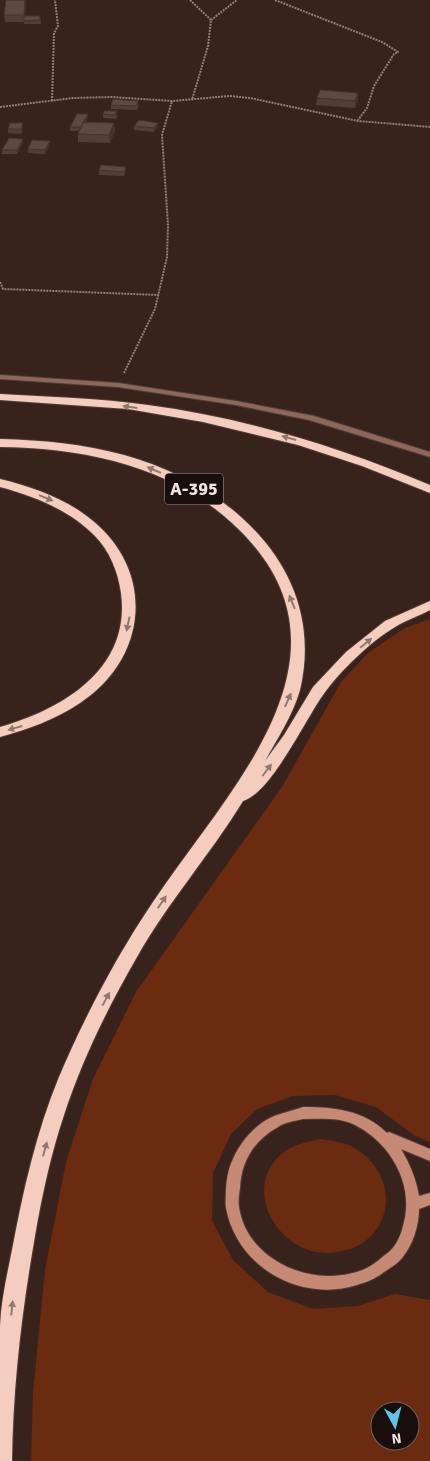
<svg xmlns="http://www.w3.org/2000/svg" width="430" height="1461" viewBox="0 0 430 1461" font-family="Signika,sans-serif">
  <style>
    .green { fill: #6b2b11; fill-rule: evenodd }
    .lines { fill: none; stroke-linecap: round; stroke-linejoin: round }
    .street-casing { stroke: #523e37; stroke-width: 2 }
    .secondary-casing { stroke: #523e37; stroke-width: 2 }
    .highway-casing { stroke: #523e37; stroke-width: 2 }
    .path { stroke: #907e78; stroke-width: 2; stroke-dasharray: 2 1; stroke-linecap: butt }
    .street { fill: #8d6759; fill-rule: evenodd }
    .secondary { fill: #c68974; fill-rule: evenodd }
    .highway { fill: #f4cdbf; fill-rule: evenodd }
    .wall { fill: #523e37 }
    .shaded-wall { fill: #42322d }
    .building { fill: #5f4840; stroke: #42322d }
    .oneway { fill: #91786e }
    .labels { text-anchor: middle; stroke-width: 4; stroke-linejoin: round; paint-order: stroke }
    .shield { fill: #180f0c; stroke: #b0a39f; stroke-width: 1 }
    .shield-label { font-size: 18px; font-weight: bold; fill: #f1e3de }
  </style>
  <rect width="100%" height="100%" fill="#38231c"/>
  <path class="green" d="M430,619v523l-15,-6 -39,-29 -41,-12 -42,1 -36,13 -26,25 -18,39 -1,48 21,39 35,32 45,17 45,-3 37,-12 35,6v161h-399l2,-68 12,-123 21,-108 27,-83 43,-87 146,-205 59,-105 27,-29 37,-25zM380,1411h30v30h-30z
    M320,1139c13,2 28,3 39,12 29,20 37,59 12,85 -10,10 -21,14 -34,16 -56,10 -100,-64 -53,-100 11,-8 23,-10 36,-13z"/>
  <g class="lines">
    <defs>
      <path id="street" d="M0,375l118,8 118,18 78,15 116,36v5l-121,-37 -73,-15 -118,-18 -118,-8z"/>
      <path id="secondary" d="M303,1107c31,0 61,3 84,26l2,-1 41,17v12l-29,-12c9,15 15,30 18,47l11,-3v12l-11,4c0,16 -6,36 -17,49 -5,6 -12,10 -18,14 -9,7 -17,10 -27,13 -57,18 -120,-18 -131,-77 -1,-6 0,-13 0,-19 1,-11 2,-20 7,-30 7,-16 21,-33 37,-41 10,-5 22,-7 33,-11zM303,1119c17,0 37,-2 52,6 37,19 60,61 48,101 -2,9 -7,20 -14,26 -7,5 -14,12 -22,16 -12,6 -27,8 -40,8 -40,-1 -82,-27 -88,-69 -1,-6 0,-13 1,-19 1,-26 14,-48 38,-61 7,-5 17,-6 25,-8z"/>
      <path id="highway" d="M0,394c49,3 99,4 148,11 97,13 192,42 282,80v8l-68,-27 -64,-21 -95,-23 -75,-13 -128,-9z
        M0,439c42,1 83,5 124,16 106,29 204,116 176,235 -7,25 -23,49 -35,71l19,-26 29,-48 33,-35 39,-31 45,-20v9c-11,6 -24,10 -35,17 -25,15 -55,44 -72,68 -18,25 -52,98 -80,106 -33,54 -75,101 -106,156 -29,50 -55,103 -73,158 -13,39 -22,80 -29,121 -13,74 -22,149 -23,225h-12c0,-45 0,-90 0,-135 1,-25 7,-51 12,-76 11,-59 24,-117 47,-173 26,-61 57,-120 94,-175 76,-114 219,-251 79,-379 -63,-58 -149,-75 -232,-76z
        M0,479c33,8 67,20 93,42 63,52 54,138 -13,182 -25,17 -52,26 -80,34v-10c63,-18 131,-58 121,-134 -3,-21 -11,-42 -27,-58 -25,-25 -60,-39 -94,-48z"/>
    </defs>
    <use href="#street" class="street-casing"/>
    <use href="#secondary" class="secondary-casing"/>
    <use href="#highway" class="highway-casing"/>
    <path class="path" d="M190,0l21,20 -3,26 -16,54
      M275,0l107,42 16,10 -4,2 -20,32 -7,22 -9,12
      M211,20l26,-20
      M52,101l2,-68 4,-7 -3,-26
      M0,107l73,-9 39,-1 60,4 58,-5 20,2 108,23 72,6
      M0,282l3,7 156,6
      M124,373l31,-64 12,-52 1,-32 -6,-90 10,-34"/>
    <use href="#street" class="street"/>
    <use href="#secondary" class="secondary"/>
    <use href="#highway" class="highway"/>
  </g>
  <path class="wall" d="M26,4l-1,12h15l1,8h-17v-2h-19l-1,-7z
    M317,98l41,3 -3,7 -39,-3z
    M111,105h28l-2,5 -26,-1z
    M104,111l13,4 -1,4 -13,-1v-4z
    M88,118l-2,4 28,1 1,8 -5,12 -32,-1v-8l1,-3h-9v-4z
    M23,123v5l-2,6 -13,-1v-4z
    M158,123v4l-4,5 -20,-2v-4z
    M23,143l-6,11h-15v-4z
    M50,145l-5,9 -17,-1v-4z
    M126,167v5l-2,4 -25,-1v-5z"/>
  <path class="shaded-wall" d="M25,0l1,4 -2,18v-7z
    M358,93v8l-3,7v-7z
    M88,114v4l-7,14v-5z
    M23,123v5l-2,6v-5z
    M114,123l1,8 -5,12 -1,-8z
    M158,123v4l-4,5v-4z
    M23,139v4l-6,11v-4z
    M50,141v4l-5,9v-4z
    M126,167v5l-2,4v-4z"/>
  <path class="building" d="M6,0h19l-1,15h-20z
    M24,16h16v4l-16,1z
    M320,90l38,3 -3,8 -38,-3z
    M113,99l26,2 -3,5 -25,-1z
    M104,111h13l-2,4 -12,-1z
    M77,114h11l-7,13h-11z
    M139,120l19,3 -4,5 -20,-2z
    M83,122l31,1 -5,12 -31,-1z
    M10,123h13l-2,6h-13z
    M9,138l14,1 -6,11h-15z
    M32,140l18,1 -5,9 -17,-1z
    M101,165l25,2 -2,5 -25,-2z"/>
  <defs><path id="oneway-solid" d="M-6-.8H1V-3.2L6.5 0L1 3.2V.8H-6Z" transform="scale(1.25)"/></defs>
  <g class="oneway">
    <use href="#oneway-solid" transform="translate(130 407) rotate(-173)"/>
    <use href="#oneway-solid" transform="translate(289 438) rotate(-164)"/>
    <use href="#oneway-solid" transform="translate(154 470) rotate(-157)"/>
    <use href="#oneway-solid" transform="translate(46 498) rotate(22)"/>
    <use href="#oneway-solid" transform="translate(292 602) rotate(-112)"/>
    <use href="#oneway-solid" transform="translate(128 624) rotate(102)"/>
    <use href="#oneway-solid" transform="translate(366 643) rotate(-39)"/>
    <use href="#oneway-solid" transform="translate(288 700) rotate(-66)"/>
    <use href="#oneway-solid" transform="translate(15 728) rotate(164)"/>
    <use href="#oneway-solid" transform="translate(267 770) rotate(-53)"/>
    <use href="#oneway-solid" transform="translate(162 902) rotate(-56)"/>
    <use href="#oneway-solid" transform="translate(106 999) rotate(-62)"/>
    <use href="#oneway-solid" transform="translate(45 1149) rotate(-74)"/>
    <use href="#oneway-solid" transform="translate(12 1308) rotate(-84)"/>
  </g>
  <g class="labels">
    <rect class="shield" x="165" y="473.5" width="58" height="31" rx="4"/>
    <g class="shield-label">
      <text x="194" y="495">A-395</text>
    </g>
  </g>
  <g transform="translate(395 1426) rotate(173)"><circle r="24" fill="#180f0c" stroke="#6f6460"/>
  <path d="M0-4L9 19L0 12L-9 19Z" fill="#5cc7e7"/>
  <text y="-8" font-size="14" font-weight="bold" text-anchor="middle" fill="#f1e3de">N</text>
  </g>
</svg>
